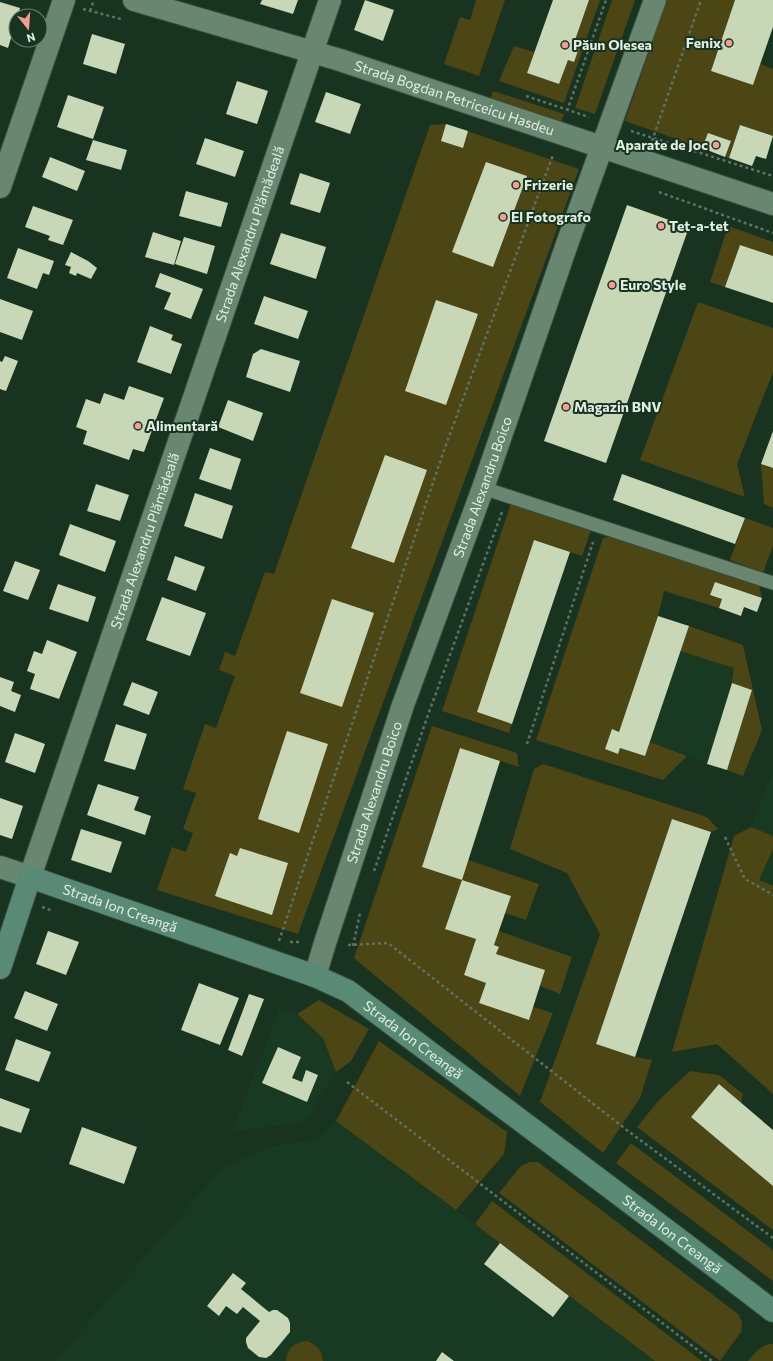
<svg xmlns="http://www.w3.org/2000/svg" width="773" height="1361" viewBox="0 0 773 1361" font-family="Commissioner,sans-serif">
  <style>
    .built { fill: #183a23 }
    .green { fill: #4c4514 }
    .building { fill: #c8d7b6 }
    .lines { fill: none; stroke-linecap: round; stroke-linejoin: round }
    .lane-casing { stroke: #374e3e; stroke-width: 15 }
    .street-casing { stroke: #374e3e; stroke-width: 24 }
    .secondary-casing { stroke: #374e3e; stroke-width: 24 }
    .path { stroke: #5c7262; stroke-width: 2.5; stroke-dasharray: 3 3; stroke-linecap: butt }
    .lane { stroke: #698670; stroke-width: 13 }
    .street { stroke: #698670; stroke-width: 22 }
    .secondary { stroke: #588a76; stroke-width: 22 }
    .poi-dot { fill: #f59c96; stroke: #193321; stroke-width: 1.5 }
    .labels { text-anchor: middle; stroke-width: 4; stroke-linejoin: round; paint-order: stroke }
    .poi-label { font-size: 14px; font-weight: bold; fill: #e0f0e4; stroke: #193321; text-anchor: start }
    .street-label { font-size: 14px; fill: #e0f0e4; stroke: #193321 }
  </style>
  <rect width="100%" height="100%" fill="#193321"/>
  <path class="built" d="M689,626l54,19 19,85 -19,46 -93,-34z
    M773,772v64l-22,-9z
    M773,849v37l-15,-6z
    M280,1008l17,6 26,24 13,34 -32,51 -72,8z
    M336,1121l164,122 155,118h-600l166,-192 48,-22 51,-8z"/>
  <path class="green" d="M476,0h29l-26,76 -35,-12 16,-47 10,3z
    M589,0h11l-36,103 -65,-22 15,-35 20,6 -7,21 32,11z
    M612,0h23l-40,114 -20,-6z
    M667,0h68l-24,71 42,14 7,-21 13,5v67l-33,-11 -11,33 -4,-1 6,-16 -23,-8 -6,15 -77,-27z
    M493,91l71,23 -3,8 -71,-22z
    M446,124l133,45 -281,765 -141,-44 15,-43 14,5 7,-19 -10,-4 13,-36 -13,-4 22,-65 11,4 19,-52 -16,-6 6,-18 10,4 30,-84 9,2 156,-449z
    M728,226l45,16v14l-33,-11 -15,42 -15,-5z
    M698,302l75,26v44l-36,92 8,33 -105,-37z
    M761,464l12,4v40l-9,-4z
    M511,503l80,27 -9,26 -48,-16 -57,172 35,12 -3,9 -67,-22z
    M745,518l28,10v17l-10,28 -33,-13z
    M611,536l148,49 3,13 -47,-16 -5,13 12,4 -3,9 -55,-17 -6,25 -39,116 -7,-2 -7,19 13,5 2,-6 25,8 5,-14 37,14 -24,24 -127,-40 67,-202z
    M689,626l54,19 19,85 -19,46 -16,-6 25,-80 -20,-7 2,-15 -54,-17z
    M432,726l85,27 2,14 -59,-19 -38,119 39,13 7,-20 71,24 -13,36 -21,-7 6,-17 -49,-16 -17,48 31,11 -12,36 22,8 -7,20 54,4 20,6 -33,83 -166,-138z
    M543,764l164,53 11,12 -7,3 -39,-13 -76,225 39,13 17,3 -12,38 -37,55 -63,-51 60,-168 -33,-61 -57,-24 24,-80z
    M751,827l22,9v13l-14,31 14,6v208l-56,-50 -45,8 62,-216z
    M499,931l73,26 -12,37 -20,-8 5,-16 -49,-16 3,-7 -5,-2z
    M319,1000l50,29 -18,32 -15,11 -13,-34 -26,-24z
    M379,1041l128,91 -3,22 -48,56 -120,-89z
    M690,1071l29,4 24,19 -2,9 -22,-19 -28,33 82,69v44l-136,-103 22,-27z
    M631,1143l142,107v31l-157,-118z
    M530,1162h8l200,152c4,6 5,11 3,18l-21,29 -221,-168 22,-27z
    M492,1201l210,160h-47l-180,-137z
    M307,1341c10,4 15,9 16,20h-37c1,-13 9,-19 21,-20z
    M770,1344h3v17h-25c7,-8 12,-15 22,-17z"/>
  <path class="building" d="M262,0h36l-5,14 -33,-10z
    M365,0l29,10 -11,31 -29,-11z
    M553,0h36l-15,43 6,2 -6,17 -6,-2 -9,24 -32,-11z
    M735,0h38v27l-20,58 -42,-14z
    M0,2l20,6 -2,8h-2v6l-8,26 -8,-3z
    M92,34l33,10 -9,30 -33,-10z
    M237,81l31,10 -11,33 -31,-10z
    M326,92l35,12 -11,30 -35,-12z
    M68,95l36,12 -11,32 -36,-12z
    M446,124l22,7 -5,17 -22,-7z
    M740,125l33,11 -7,23 -10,-3 -4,10 -23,-8z
    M708,133l23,8 -6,16 -23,-9z
    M205,138l39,13 -9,26 -39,-13z
    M93,140l34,10 -6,20 -35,-10z
    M50,157l35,14 -8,20 -35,-14z
    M486,162l41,14 -34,91 -41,-15z
    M300,173l30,10 -10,30 -30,-9z
    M186,191l42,12 -7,24 -42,-11z
    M627,205l62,22 -83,236 -62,-22z
    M33,206l40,14 -10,25 -15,-5 2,-4 -25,-9z
    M153,232l28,9 -7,24 -29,-8z
    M281,233l45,14 -10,32 -46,-15z
    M184,237l31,9 -8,28 -32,-10z
    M740,245l33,11v47l-48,-16z
    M18,248l36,13 -5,14 -6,-2 -6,16 -30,-11z
    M71,252l17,9 9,7 -6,11 -14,-6 -1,3 -7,-3 2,-6 -6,-2z
    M160,273l43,16 -12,30 -27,-10 7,-16 -16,-6z
    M264,296l44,15 -10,28 -44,-15z
    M0,299l33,12 -11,29 -22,-8z
    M436,300l42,14 -32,91 -41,-14z
    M150,326l23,9 -2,5 11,4 -11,30 -34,-12z
    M261,349l39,12 -10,31 -44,-15 7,-23z
    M5,356l13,5 -12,30 -6,-2v-28l2,1z
    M129,386l35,12 -20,54 -11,-3 -4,11 -46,-16 4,-13 -11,-4 10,-28 14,5 4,-11 20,7z
    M228,400l35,13 -10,28 -35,-14z
    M773,431v37l-12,-4z
    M210,448l31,11 -10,31 -32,-11z
    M385,455l42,15 -33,93 -43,-15z
    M622,474l123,44 -10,26 -122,-44z
    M96,484l33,11 -9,26 -33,-10z
    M195,493l38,13 -11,33 -38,-13z
    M70,524l46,17 -11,31 -46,-17z
    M534,540l36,12 -58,172 -35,-12z
    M175,556l30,11 -9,24 -29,-11z
    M15,561l25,9 -12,30 -25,-9z
    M715,582l47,16 -5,14 -13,-5 -3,9 -22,-8 3,-9 -12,-4z
    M58,584l38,13 -8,25 -39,-13z
    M162,597l44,16 -16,43 -44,-16z
    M332,599l42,14 -32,94 -42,-14z
    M658,616l31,10 -44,130 -25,-8 -2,6 -13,-5 7,-20 7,3z
    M47,640l30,12 -18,47 -29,-10 5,-15 -8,-3 7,-20 8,3z
    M0,677l14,5 -3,9 10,4 -6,17 -15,-6z
    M132,682l26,10 -9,23 -26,-10z
    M732,683l20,7 -25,80 -20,-6z
    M116,724l31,10 -12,36 -31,-9z
    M287,731l41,13 -29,89 -41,-14z
    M15,733l30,11 -10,29 -30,-11z
    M460,748l40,13 -38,119 -40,-13z
    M98,784l41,13 -5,13 17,6 -6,19 -58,-20z
    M0,798l23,8 -11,33 -12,-4z
    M672,819l39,13 -76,225 -39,-13z
    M81,829l41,13 -11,31 -40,-13z
    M240,848l48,15 -16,52 -57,-19 15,-43 7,3z
    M462,880l49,16 -17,49 5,2 -3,7 49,16 -16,50 -50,-17 7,-20 -22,-8 12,-36 -31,-10z
    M48,931l31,11 -13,33 -30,-11z
    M199,983l40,15 -19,47 -39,-15z
    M25,991l33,13 -11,27 -33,-13z
    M249,994l15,5 -22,57 -14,-6z
    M16,1039l35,13 -12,30 -34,-12z
    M278,1047l23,10 -9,21 10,4 4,-12 12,5 -11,27 -45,-19z
    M719,1084l54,46v56l-82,-69z
    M0,1098l30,11 -9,24 -21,-7z
    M82,1127l55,20 -13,37 -55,-20z
    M500,1243l69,53 -16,21 -69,-53z
    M233,1273l13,10 -5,6 28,23 4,-2h4l11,8 2,5v9l-19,23 -5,3 -7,-1 -11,-9 -2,-6v-4l14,-17 -17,-14 -6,7 -11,-8 -7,10 -12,-10z
    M442,1352l12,9h-18z"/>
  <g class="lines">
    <defs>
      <path id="lane" d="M483,488l290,95"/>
      <g id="street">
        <path id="s1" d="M134,0l206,60 433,144"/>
        <path d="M0,187l64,-187"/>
        <path id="s2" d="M0,867l30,10 300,-877"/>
        <path id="s3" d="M315,976l10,-33 78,-238 80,-217 84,-244 88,-244"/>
      </g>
      <g id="secondary">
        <path id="s4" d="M0,968l30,-91 285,99 33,15c142,107 284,212 425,320"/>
      </g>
    </defs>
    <use href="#lane" class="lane-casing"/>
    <use href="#street" class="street-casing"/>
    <use href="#secondary" class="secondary-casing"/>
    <path class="path" d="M83,9l38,10
      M90,11l4,-11
      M526,96l63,21
      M567,111l39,-111
      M631,131l142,45
      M652,141l49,-141
      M659,192l114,41
      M527,744l66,-202
      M725,837l20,42 28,16
      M374,871l54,-156 74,-203
      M42,907l11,4
      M279,941l164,-488 110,-298
      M290,942h11
      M348,945l40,-2 240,188 145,107
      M353,946l7,-33
      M347,1082l365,279"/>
    <use href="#lane" class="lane"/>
    <use href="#street" class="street"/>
    <use href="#secondary" class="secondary"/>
  </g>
  <g class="poi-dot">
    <circle cx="729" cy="43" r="4"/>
    <circle cx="565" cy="45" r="4"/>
    <circle cx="716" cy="145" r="4"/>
    <circle cx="516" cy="185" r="4"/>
    <circle cx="503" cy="217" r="4"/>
    <circle cx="661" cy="226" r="4"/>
    <circle cx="612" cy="285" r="4"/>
    <circle cx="566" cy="407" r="4"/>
    <circle cx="138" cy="426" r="4"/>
  </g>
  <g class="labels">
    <g class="poi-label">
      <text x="721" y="48" text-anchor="end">Fenix</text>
      <text x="573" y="50">Păun Olesea</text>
      <text x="708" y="150" text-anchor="end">Aparate de Joc</text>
      <text x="524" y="190">Frizerie</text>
      <text x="511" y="222">El Fotografo</text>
      <text x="669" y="231">Tet-a-tet</text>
      <text x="620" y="290">Euro Style</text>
      <text x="574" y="412">Magazin BNV</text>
      <text x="146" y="431">Alimentară</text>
    </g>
    <g class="street-label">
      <text dy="5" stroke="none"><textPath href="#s1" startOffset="335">Strada Bogdan Petriceicu Hasdeu</textPath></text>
      <text dy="5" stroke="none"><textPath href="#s2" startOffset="711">Strada Alexandru Plămădeală</textPath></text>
      <text dy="5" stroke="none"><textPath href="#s3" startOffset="517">Strada Alexandru Boico</textPath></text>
      <text dy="5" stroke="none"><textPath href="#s2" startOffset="387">Strada Alexandru Plămădeală</textPath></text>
      <text dy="5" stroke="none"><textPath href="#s3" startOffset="193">Strada Alexandru Boico</textPath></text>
      <text dy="5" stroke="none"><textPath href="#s4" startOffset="191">Strada Ion Creangă</textPath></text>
      <text dy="5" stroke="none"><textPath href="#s4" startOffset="515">Strada Ion Creangă</textPath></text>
      <text dy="5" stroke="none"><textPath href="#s4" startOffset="839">Strada Ion Creangă</textPath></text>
    </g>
  </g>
  <g transform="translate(28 28) rotate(163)"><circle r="19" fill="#193321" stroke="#697f6f"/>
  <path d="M0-3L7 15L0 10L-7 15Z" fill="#f59c96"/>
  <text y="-6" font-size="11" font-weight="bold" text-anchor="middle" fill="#e0f0e4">N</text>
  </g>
</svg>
